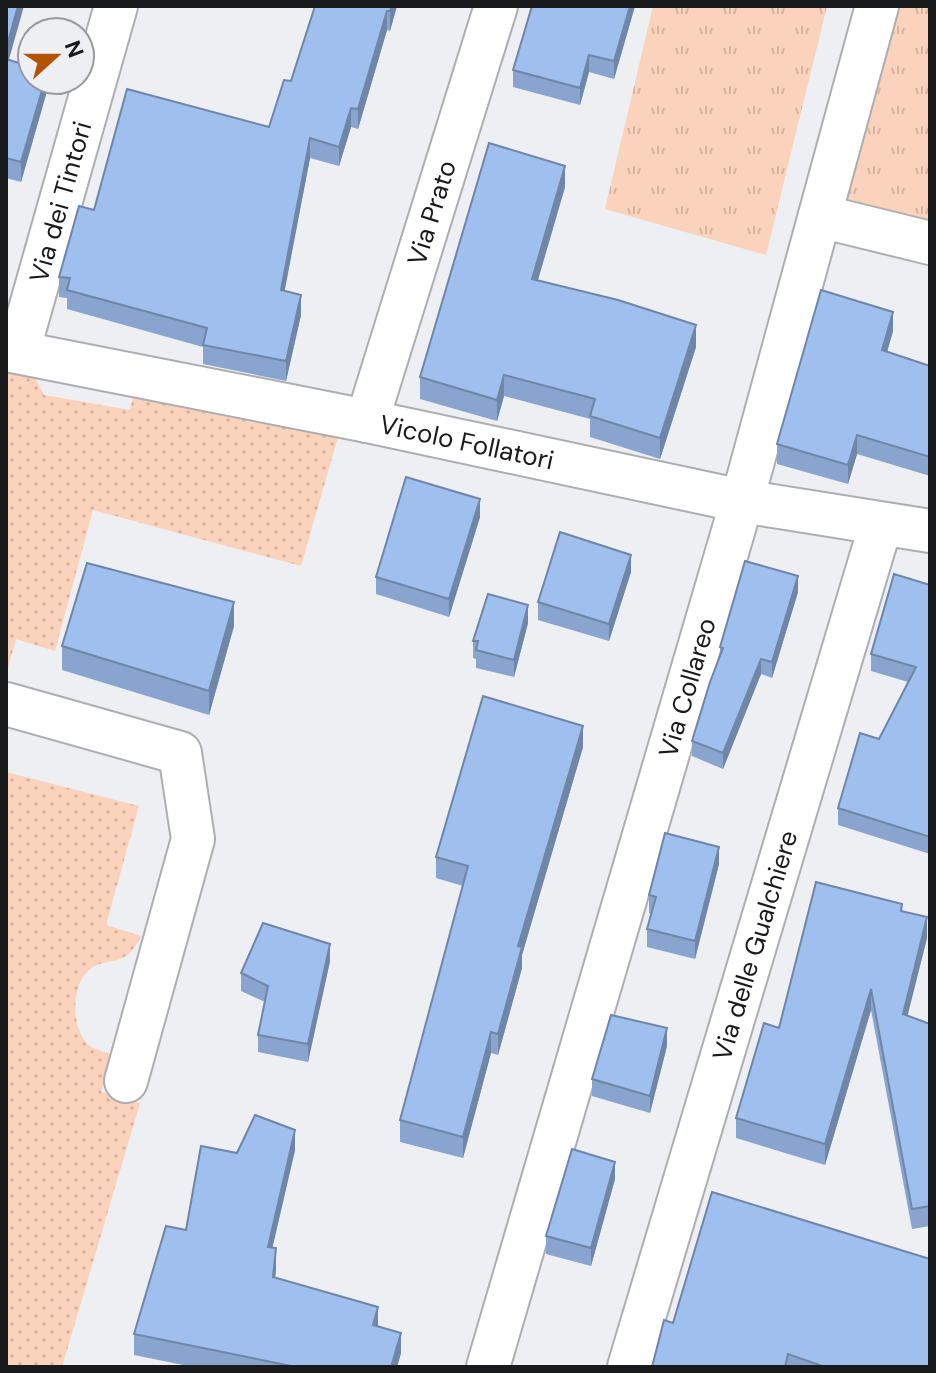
<svg xmlns="http://www.w3.org/2000/svg" width="936" height="1373" viewBox="0 0 936 1373" font-family="'DM Sans',sans-serif">
  <style>
    .grass { fill: url(#grass-dots) }
    .park { fill: url(#park-tufts) }
    .lines { fill: none; stroke-linecap: round; stroke-linejoin: round }
    .minor-casing { stroke: #acaeb2; stroke-width: 46 }
    .minor { stroke: #fff; stroke-width: 42 }
    .wall { fill: #89a4ce }
    .shaded-wall { fill: #6f86a7 }
    .building { fill: #9fbfef; stroke: #6f86a7; stroke-width: 2 }
    .labels { text-anchor: middle; stroke-width: 8; stroke-linejoin: round; paint-order: stroke }
    .street-label { font-size: 26px; fill: #191a1b; stroke: #edeff3 }
  </style>
  <defs>
    <pattern id="grass-dots" width="8" height="8" patternUnits="userSpaceOnUse" patternTransform="scale(2)"><rect width="8" height="8" fill="#fbd2bb"/><path d="M2 2h.1M6 6h.1" fill="none" stroke="#d7b4a0" stroke-width="1.8" stroke-linecap="round"/></pattern>
    <pattern id="park-tufts" width="24" height="20" patternUnits="userSpaceOnUse" patternTransform="scale(2)"><rect width="24" height="20" fill="#fbd2bb"/><path d="M3 7l-1-3M5 7V3M7 7l1-3M15 17l-1-3M17 17v-4M19 17l1-3" fill="none" stroke="#d7b4a0"/></pattern>
  </defs>
  <rect width="100%" height="100%" fill="#edeff3"/>
  <path class="grass" d="M6,368l25,2 13,25 86,15 4,-18 204,45 -37,129 -208,-56 -38,141 -39,-12 -10,36z
    M6,772l133,34 -33,119 35,11c-16,36 -35,17 -54,36 -16,16 -16,59 3,74 6,4 16,6 23,9l-12,37 39,11 -78,264h-56z"/>
  <path class="park" d="M653,6h174l-61,249 -161,-46z
    M859,6h71v224l-125,-38z"/>
  <g class="lines">
    <defs>
      <g id="minor">
        <path d="M820,216l110,27"/>
        <path id="s1" d="M6,350l361,71 375,80 188,30"/>
        <path id="s2" d="M18,352l98,-346"/>
        <path id="s3" d="M367,421l129,-415"/>
        <path d="M6,704l174,49 13,86 -67,242"/>
        <path id="s4" d="M488,1367l254,-866 135,-495"/>
        <path id="s5" d="M629,1367l252,-843"/>
      </g>
    </defs>
    <use href="#minor" class="minor-casing"/>
    <use href="#minor" class="minor"/>
  </g>
  <path class="wall" d="M6,6l3,54 38,20v11l-26,91 -15,-4z
    M315,6h82l-7,25 -3,-1 -29,99 -7,-2 -12,39 -29,-8 -26,133 17,24 -15,66 -83,-17v-17l-136,-38v-11l-8,-1v-20l35,-67 175,-83 22,-46z
    M635,6l-21,73 -25,-7 -9,33 -67,-18v-17z
    M565,187l-27,93 158,67 -36,112 -70,-22v-18l-86,-23 -7,25 -77,-22v-22z
    M893,331l-6,21 43,14v110l-73,-22 -9,30 -71,-20v-20z
    M480,517l-31,100 -73,-23v-17z
    M631,572l-22,69 -71,-21v-18z
    M930,585v269l-92,-29v-17l41,-69 29,-57 -37,-11v-17z
    M798,592l-26,86 -11,-4 -38,95 -31,-13v-15l28,-85v-9z
    M528,623l-14,54 -38,-9v-9l-3,-1v-17z
    M234,626l-25,89 -147,-45v-24z
    M583,747l-61,208v13l-24,87 -7,-2 -28,105 -63,-16v-22l63,-234 -27,-8v-21z
    M719,864l-24,95 -48,-12v-18l4,-15 -2,-1v-18z
    M902,911l25,27 -20,77 23,9v202l-18,3 -41,-219 -46,155 -89,-27v-20l43,-90z
    M330,961l-22,101 -50,-10v-17l7,-33 -24,-11v-18z
    M667,1046l-17,67 -58,-17v-17z
    M295,1150l-23,98 4,21 -1,9 103,48 23,27 -4,14h-204l-59,-12v-21l52,-104 51,-77z
    M615,1179l-24,87 -45,-12v-18z
    M673,1323l257,44h-278z"/>
  <path class="shaded-wall" d="M18,6h6l-18,64v-21z
    M392,6h5l-7,25v-20z
    M630,6h5l-21,73v-18z
    M387,11v19l-29,99v-20z
    M589,55v17l-9,33v-17z
    M45,80h2v11l-26,91v-20z
    M351,108v19l-12,39v-19z
    M310,138v20l-29,152v-20z
    M565,166v21l-33,113v-21z
    M301,295v20l-15,66v-20z
    M893,312v19l-11,38v-19z
    M696,325v22l-36,112v-21z
    M504,375v21l-7,25v-21z
    M857,435v19l-9,30v-19z
    M480,499v18l-31,100v-18z
    M631,555v17l-22,69v-17z
    M798,576v16l-26,86v-16z
    M234,602v24l-25,89v-24z
    M528,605v18l-14,54v-17z
    M761,659v15l-38,95v-16z
    M583,726v21l-61,208v13l-24,87v-21l20,-88z
    M719,847v17l-24,95v-18z
    M927,917v21l-24,96v-20z
    M330,944v17l-22,101v-18z
    M871,989v21l-46,155v-21z
    M667,1028v18l-17,67v-17z
    M491,1032v21l-28,105v-21z
    M295,1130v20l-27,117v-20z
    M615,1162v17l-24,87v-18z
    M276,1248v21l-3,29v-21z
    M378,1307v21l-5,-3z
    M401,1333v20l-4,14h-6z"/>
  <path class="building" d="M6,6h12l-12,43z
    M315,6h77l-2,5h-3l-29,98 -7,-1 -12,39 -29,-9 -29,152 20,5 -15,66 -83,-16 4,-17 -140,-38 3,-12 -11,-1 20,-71 15,4 33,-121 142,38 15,-47 7,1z
    M532,6h98l-16,55 -25,-6 -9,33 -67,-18z
    M6,59l26,8v13h13l-24,82 -15,-4z
    M489,143l76,23 -33,113 86,21 78,25 -36,113 -70,-22 5,-17 -91,-24 -7,25 -77,-23z
    M821,290l72,22 -11,38 48,16v91l-73,-22 -9,30 -71,-21z
    M406,477l74,22 -31,100 -73,-22z
    M560,532l71,23 -22,69 -71,-22z
    M745,561l53,15 -26,86 -11,-3 -38,94 -31,-12 18,-59 13,-34 -3,-1z
    M87,563l147,39 -25,89 -147,-45z
    M894,574l36,11v252l-92,-29 22,-75 19,6 37,-72 -45,-13z
    M488,594l40,11 -14,55 -38,-10 2,-9h-5z
    M483,696l100,30 -65,220 4,1 -24,87 -7,-2 -28,105 -63,-17 68,-254 -32,-9z
    M665,833l54,14 -24,94 -48,-12 9,-32 -7,-2z
    M816,882l86,22 -1,7 26,6 -24,97 27,10v182l-18,3 -41,-220 -46,155 -89,-26 28,-95 15,5z
    M263,923l67,21 -22,100 -50,-9 10,-49 -27,-13z
    M611,1015l56,13 -17,68 -58,-17z
    M255,1115l40,15 -27,117 8,1 -3,29 105,30 -5,18 28,8 -10,34h-95l-162,-33 32,-108 20,4 15,-84 36,7z
    M572,1149l43,13 -24,86 -45,-12z
    M712,1192l218,67v108h-105l-37,-13 -3,13h-133l12,-47 9,3z"/>
  <g class="labels">
    <g class="street-label">
      <text dy="9" stroke="none"><textPath href="#s2" startOffset="156">Via dei Tintori</textPath></text>
      <text dy="9" stroke="none"><textPath href="#s3" startOffset="218">Via Prato</textPath></text>
      <text dy="9" stroke="none"><textPath href="#s1" startOffset="470">Vicolo Follatori</textPath></text>
      <text dy="9" stroke="none"><textPath href="#s4" startOffset="708">Via Collareo</textPath></text>
      <text dy="9" stroke="none"><textPath href="#s5" startOffset="440">Via delle Gualchiere</textPath></text>
    </g>
  </g>
  <rect width="936" height="1373" fill="none" stroke="#191a1b" stroke-width="16"/>
  <g transform="translate(56 56) rotate(69)"><circle r="38" fill="#edeff3" stroke="#989a9d" stroke-width="2"/>
  <path d="M0-6L14 30L0 20L-14 30Z" fill="#b25306"/>
  <text y="-12" font-size="22" font-weight="bold" text-anchor="middle" fill="#191a1b">N</text>
  </g>
</svg>
